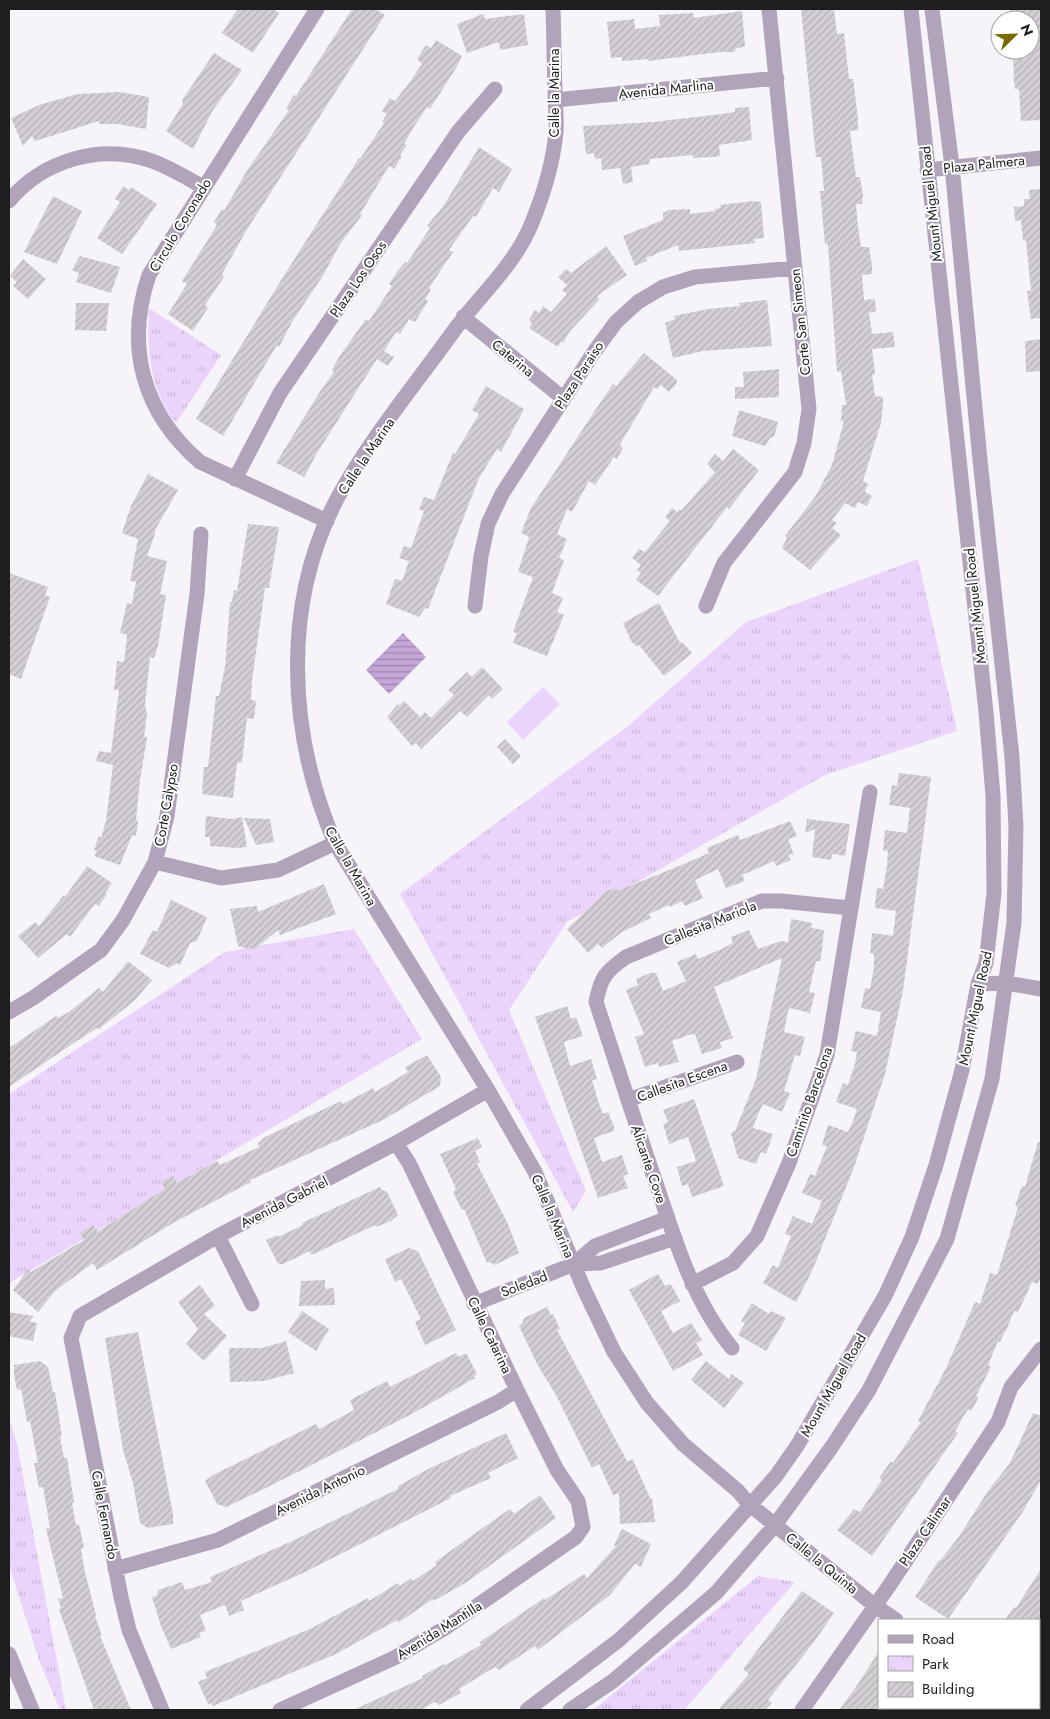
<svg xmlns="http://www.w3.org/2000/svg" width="1050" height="1719" viewBox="0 0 1050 1719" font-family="Jost,sans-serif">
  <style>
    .park { fill: url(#park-tufts) }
    .garden { fill: #ebd4fb }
    .water { fill: url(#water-rules) }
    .building { fill: url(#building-hatch) }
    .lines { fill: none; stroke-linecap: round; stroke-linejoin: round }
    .minor { stroke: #b1a3ba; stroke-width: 15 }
    .labels { text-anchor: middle; stroke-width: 4; stroke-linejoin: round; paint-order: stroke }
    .street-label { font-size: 14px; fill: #1e1d1f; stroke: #fff }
  </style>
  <defs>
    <pattern id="park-tufts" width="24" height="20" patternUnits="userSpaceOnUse" patternTransform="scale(1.25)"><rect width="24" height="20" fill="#ebd4fb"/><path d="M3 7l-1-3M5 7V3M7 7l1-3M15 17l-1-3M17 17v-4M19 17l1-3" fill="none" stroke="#c9b6d7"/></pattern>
    <pattern id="water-rules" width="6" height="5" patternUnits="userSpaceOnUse" patternTransform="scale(1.25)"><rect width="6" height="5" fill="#c3a5d8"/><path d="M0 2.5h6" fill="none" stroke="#9e86af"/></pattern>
    <pattern id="building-hatch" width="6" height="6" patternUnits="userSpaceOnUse" patternTransform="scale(1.25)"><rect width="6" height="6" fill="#d3cfd5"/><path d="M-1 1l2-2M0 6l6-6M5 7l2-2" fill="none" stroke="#b5b1b6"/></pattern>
  </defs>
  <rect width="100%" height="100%" fill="#f6f3f9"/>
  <path class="park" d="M149,308l72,47 -45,68c-27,-33 -29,-74 -27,-115z
    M918,559l39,172 -132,44 -258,147 -58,88 77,181 -13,21 -173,-318 228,-168 118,-104z
    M354,929l68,110 -413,244v-189l216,-142z
    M9,1417l8,27 49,266h-6l-21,-50 -30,-95z
    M758,1576l37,6 -111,128h-91z"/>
  <path class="garden" d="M543,687l17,17 -37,36 -16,-18z"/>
  <path class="water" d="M403,633l23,24 -37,37 -23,-24z"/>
  <path class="building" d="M238,9h35l6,4 -26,40 -31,-20z
    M352,9h23l10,6 -139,216 -24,43 2,3 -19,28 3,3 -15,23 -25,-17 19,-30 -5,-3 35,-56 -3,-3 8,-13 2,2 22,-39 43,-62 -3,-2 8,-13 2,1z
    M801,9h33l3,25 7,-1 5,46h4l5,39v12l-8,1 6,46h4l3,19 -1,8h-6l2,22 3,21h8l3,19v8l-10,1 2,25 11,-1 1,12 -7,2 3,21 21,-2 2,15 -23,2 3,25 -3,1 3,21 8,1v7l-2,19 -18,58 5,3 -3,8 7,4 -5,10 -9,-4 -3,6 -10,-5 -13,17 5,3 -5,5 9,7 -31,35 -28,-22 5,-10 -2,-2 30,-39 17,-32 12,-44h-3l1,-16h4l-5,-34 -4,1 -1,-13 -8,-115h-3l-5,-53h4l-3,-34h-5z
    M1010,9h31v111l-20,1 -2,-32h-4l-1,-7 -1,-32h17v-30h-19z
    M742,11l3,35 -10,3v3h-15l-72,9v-2l-26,2v-4l-11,1 -4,-36 27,-3 1,10 25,-3 -1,-11 34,-2 1,5z
    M483,14l2,5 39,-5 4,31 -28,5 -1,-8 -32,11 -10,-29z
    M436,40l26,16 -6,12 -26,41 -3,-2 -12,18 -11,19 3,1 -7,10 2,1 -8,13 -5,-3 -29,48 2,1 -22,29 -16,30 -32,48 -13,25 -2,-2 -12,20 -42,71 -27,-17 92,-150 71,-111 1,1 24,-36 -2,-1 5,-8 -5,-3 8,-13 5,3 14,-18 13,-19 -5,-5 9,-14 5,3z
    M214,53l28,17 -29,40 -20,39 -27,-18 17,-27 -1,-4z
    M119,92l30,5 -3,32 -29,-5h-18v-3l-64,20 -3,-5 -9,10 -12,-28 28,-13 39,-11z
    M749,107l3,33 -33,5 1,11 -6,1 -21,1v-3l-43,4 -1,5 -18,3 2,15 -10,2 -3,-16 -18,2 -1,-12 -6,1 -1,-6 -8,1 -3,-28 70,-4 69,-8 13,-2v-4z
    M479,147l33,22 -13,23 -6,-4 -17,29 -3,-1 -24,34 4,2 -24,36 2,2 -6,9 3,2 -13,21 -6,-3 -9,15 -4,-2 -12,19 10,6 -6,9 -11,-7 -60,94 -13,24 -28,-14 45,-73 13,-18 -2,-2 7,-13 27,-38 3,2 23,-35 -3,-2 8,-12 8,-10 2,1 23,-35 -3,-2 17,-21z
    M123,186l6,4 2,-3 26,17 -35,50 -25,-16 23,-36 -5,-3z
    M1041,189v129l-10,1 -4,-28h4l-5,-51 -3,1 -2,-21 -6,1 -1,-14 10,-1v-7h6l-1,-9z
    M53,196l29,15 -25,53 -33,-12z
    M754,201l7,1 3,36 -10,1 1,4 -76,8 -1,-6 -32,13 1,3 -12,5 -12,-30 40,-16v-7l6,-3 21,-1v5l25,-3 -1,-2 7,-1 -1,-3z
    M606,246l21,29 -30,21 2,2 -1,3 -28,30 -7,12 -2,-1 -3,5 -29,-19 3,-5 -3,-3 6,-10 4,3 4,-7 8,6 16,-18 -5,-4 5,-5 -9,-8 8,-8 5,4z
    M80,256l40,11 -9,26 -35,-11 3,-9 -7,-3z
    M23,259l23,20 -18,20 -15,-13 4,-4 -7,-6z
    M767,300l5,46 -69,5 -30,7 -8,-35 10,-4 -1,-3 34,-7 32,-3 -1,-3z
    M76,303h33l-3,28 -31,-1z
    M1041,339v32l-15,1 -1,-31z
    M644,353l33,27v3l-8,9 -8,-7 -4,4 -3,-2 -32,54 -2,5 3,2 -6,11 -3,-2 -19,28 -6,-4 -17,31 -5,-3 -10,25 10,5 -8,19 5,2 -12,33 11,5 -6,14 7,3 -17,41 -34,-13 4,-10 -4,-1 20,-55 -15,-5 11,-35 -8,-4 10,-25 63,-96 19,-28 3,2z
    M779,369v28l-44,2v-12h9l-1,-15z
    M486,386l38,23 -23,43 -4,-3 -18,29 -51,131 -3,-1 -6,9 -33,-13 9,-25 7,2 7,-20 -10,-3 5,-12 7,2 13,-37 -5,-2 5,-12 10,3 19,-47 2,1 24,-40 -7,-4z
    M739,410l39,12 -4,15h-3l-6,9 -33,-10z
    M733,449l26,21 -30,39 -2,-2 -69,89 -22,-16 5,-7 -4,-3 4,-5 -9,-7 7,-9 6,3 25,-31 -5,-4 7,-9 5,4 2,-3 2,2 34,-39 -8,-8 8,-10 8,7z
    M148,474l30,16 -23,40v4l-8,22 20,5 -7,33 6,1 -8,51 -4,12 -4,-1 -5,49 2,8 -3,23h3l-7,43 -4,40 2,1 -2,15 -4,-1 -12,30 -26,-9 3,-5 -3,-1 5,-14 2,2 5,-17 7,-56 -17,-4 3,-10 12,2 8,-63h-5l3,-29 7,1 3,-25 -1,-3 -6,-1 7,-30 5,1 4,-22 -6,-1 8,-42 -16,-6 9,-27z
    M248,524l31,3 -10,61h-4l-13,92 -1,20 5,1 -2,18 -7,-1 -5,44 -5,1 -4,35 -31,-4 1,-16 1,-11h4l8,-71h3l6,-29 5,-65h2l2,-12 3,1z
    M9,573l39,14 -3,8 5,2 -29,82 -12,-5z
    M659,603l21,40 2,-1 10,11 -28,23 -25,-31 -3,1 -5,-5 -8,-18z
    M482,667l21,22 -11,10 -3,-4 -22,22 -7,-6 -39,38 -5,-6 -4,3 -25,-29 11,-13 1,2 5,-5 16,16 5,-5 6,6 23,-23 -6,-5 19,-18 5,5z
    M505,739l16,17 -8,8 -16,-17z
    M899,773l32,4 -28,214 -18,83 -32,96 -41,101 -16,31 -33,-19 10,-18 5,3 13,-32 -6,-2 8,-18 19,8 10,-23 -20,-8 8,-19 5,2 12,-30 -5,-1 6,-20 20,7 5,-11 4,-12 -21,-7 7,-19 5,2 7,-21 2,-12 -6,-1 5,-20 21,5 4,-24 -20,-4 4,-20 5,1 4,-22v-13l-4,-1 2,-20 21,3 3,-25 -21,-3v-5l2,-15 6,1 4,-24 1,-14 -5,-1 2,-20 22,3 3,-25 -21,-3 3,-20 5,1z
    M206,816l26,3 10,-2 5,30 -9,1 -28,-2v-9h-5z
    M244,818l26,1 4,23 -18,3z
    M807,819l43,5 -5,32 -13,-2 -1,6 -19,-3 3,-28 -10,4z
    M790,821l7,15 -9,3 6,16 -6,-1 3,6 -15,6 -2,-5 -20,9 -12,5 3,6 -19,7 -8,-19 -23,11 8,18 -18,8 -3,-5 -12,6 -1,-2 -20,9 2,4 -29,14 -20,16 -4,-4 -10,9 -21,-24 40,-38 9,-3 1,3 67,-27 25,-11 -2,-5 31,-13 2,5z
    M87,866l25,17 -7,10 2,1 -8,12 -4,-2 -25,33 -3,-3 -29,24 -20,-22 17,-14 4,4 25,-31 1,2z
    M324,884l12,30 -56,21 -2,-5 -22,18 -8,1 -10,-3 -8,-37 27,-3 1,6z
    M171,900l36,17 -10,24 -7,2 -10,22 -3,-2 -8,5 -29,-14 13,-24 4,2z
    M791,919l17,3 4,1 -1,5 13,2 -2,20 -2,12 -4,-1 -7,31 6,1 -5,20 -20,-5 -2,3 -4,21 21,5 -5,19 -5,-1 -11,36 6,2 -8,19 -19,-8 -5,10 -5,14 20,6 -7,20 -5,-2 -5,12 -18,-6 -7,-25 4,-2 21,-52 26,-121 -68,29 19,51 -13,4 2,6 -20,6 -7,-20h-3l-20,7 7,21 -20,5 -1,-4 -13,4 -10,-30 9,-3 -18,-44 12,-5 -2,-6 14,-6h6l7,18 23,-10 -9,-19 19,-8 2,5 21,-9 14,-7 -2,-6 18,-7 9,19 23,-8 7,1z
    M128,961l24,19 -18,21 -35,28 -2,-1 -22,14 -66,45v-39l47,-32 2,2 11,-6 30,-24 4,4z
    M567,1006l4,13 5,-2 7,19 -19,6 6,24 21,-7 6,20 -5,1 7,24 4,10 5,-2 6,15v4l-20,7 8,24 20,-7 6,19 -5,2 5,12 -30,10 -63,-181z
    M427,1055l14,22 -1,9 -57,34 -133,60 1,2 -78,41 -76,47 -4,-7 -37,27 -18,22 -25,-22 15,-21 3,3 53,-32 -4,-7 13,-8 4,7 68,-43 -4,-7 12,-6 4,7 40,-22 3,4 39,-18 -1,-4 7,-6 76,-36 2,3 30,-16 2,4 33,-20 -3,-5z
    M694,1099l30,87 -32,11 -4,-13 -6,2 -5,-19 19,-6 -8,-24 -19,7 -6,-20 5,-2 -5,-12z
    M478,1138l4,9 -7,4 5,11 -3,2 31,60 11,29 -24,12 -5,-3 -3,1 -23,-54 -2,1 -9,-18 3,-3 -16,-35z
    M1038,1142h3v133l-3,9 -6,-2 -14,30 -4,-1 -8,20h-1l-5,11 -2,-1 -10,24 3,2 -15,29 3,1 -8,14 -3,-2 -13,22 3,2 -86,123 -35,-26 17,-21 6,3 22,-32 -3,-2 12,-17 2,2 28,-41 -3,-1 29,-55 28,-64 5,2 10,-31 7,2 21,-68 -3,-1 7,-20 3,1z
    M380,1187l2,3 5,2 11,23 -7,6 -15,6 -1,-2 -55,26 -9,4 -1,-4 -27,13h-5l-12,-24 12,-5v2l25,-12 -1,-2z
    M409,1248l9,3 38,79 -31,15 -10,-23 6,-3 -20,-40 -6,3 -10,-23z
    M658,1274l7,12 4,-2 3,2 8,15 -19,10 10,19 2,3 18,-10 11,17 -6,3 7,12 -30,16 -44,-81z
    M325,1280v9l9,-1 1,17 -36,1 2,-25z
    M200,1285l15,21 -11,8 23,22 -23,25 -18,-17 12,-15 -20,-27z
    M752,1303l17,11 2,-3 15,7 -20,33 -28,-16 7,-12 -4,-2z
    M547,1307l4,8 2,-1 7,15 -3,1 70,131 6,-1 17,38h2l3,24 -35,2 -1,-31 -6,2 -14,-31 -7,4 -36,-73 -19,-31 -18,-38 3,-2 2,-6z
    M302,1311l27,18 -13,22 -28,-19z
    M9,1312l25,4 -5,5 8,2 -4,18 -24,-5z
    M138,1332l35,182v10l-25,4 -8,-5 -7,-40 -10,-33 -18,-112z
    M286,1341l8,32 -30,8 -34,1 -1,-34h33z
    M456,1353l2,4 8,-4 11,21 -3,2 1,2 -65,37 -146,74 -38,18 -9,-3 -12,-23 8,-6 103,-51 3,5 35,-19 -4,-10 37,-19 3,6z
    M40,1361l8,6 5,25h2l7,44 -2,1 4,21h3l7,44 -2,1 4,22 3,-1 5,24 -3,1 3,19 12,47 -1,1 7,20h-2l31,74h-37l-35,-101 2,-1 -3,-9 5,-1 -17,-69 4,-1 -7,-41 -4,1 -5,-25h4l-8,-42 -3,1 -6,-33 -4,1 -3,-16v-9z
    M706,1361l23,18 3,-5 12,9 -20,25 -33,-28z
    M1033,1413l8,3v64l-19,33 -74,106 -33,-22 24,-37 1,1 20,-26 28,-44 22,-28z
    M506,1433l12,25 -30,15 3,5 -41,18 1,2 -146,74 -64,29 3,9 -15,6 -4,-11 -25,10 6,16 -7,2 2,4 -30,12 -10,-23 -9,-29 5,-1 1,-6 24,-8 3,8 27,-8 -2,-5 80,-35 108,-53v-3l30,-17z
    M540,1495l16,23 -89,64 -33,19 -1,-2 -35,24 -1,-3 -61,34 -123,52 -2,-3 -3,1 -10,-22 9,-4 -2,-6 105,-43 58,-31 1,3 29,-18 2,3 11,-8 2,3 24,-16 -2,-3 66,-47 9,-6 4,5z
    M622,1529l29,15 -10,23 -6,-3 -25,31 -72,55 -3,-4 -36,24 -4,-3 -36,22 2,4 -22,12 -4,-3 -15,8h-67l70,-32 -1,-2 22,-12 1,1 36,-20 -1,-3 64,-44 1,2 39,-26 3,4 29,-32 -2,-1z
    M1041,1569v51h-36l9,-13 2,1z
    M802,1591l32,22 -20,29 -46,58 4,3 -7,7h-47l31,-36 -6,-5z
    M879,1651v59h-40l19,-26z"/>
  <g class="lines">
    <path class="minor" d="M317,9l-168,266c-24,71 -7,137 51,187l127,59
      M553,9c1,27 1,55 2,82 0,14 2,28 1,41 -3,32 -13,64 -25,93 -17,41 -52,71 -78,107 -39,54 -83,107 -115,165 -57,107 -50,237 -3,346l153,247 47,82 49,117 30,63 33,51 36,41 55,47 11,13 125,101 22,15
      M555,100l222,-22
      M927,170l114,-12
      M9,201c34,-41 92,-58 143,-40 17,6 35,17 51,26
      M463,317l101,82
      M235,479l45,-86 178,-261 37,-43
      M475,606l6,-50 7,-32 5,-11 9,-19 92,-142 22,-30 22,-20 25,-15 32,-10 99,-9
      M706,606l18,-43 71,-91 9,-29 5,-34 -40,-400
      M155,862l66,16 57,-8 57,-27
      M978,984l28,-1 35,6
      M9,1012l24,-14 68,-48 22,-30 32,-58 12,-46 30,-222 4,-60
      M628,1100l109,-38
      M218,1236l34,68
      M574,1264l21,-18 73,-28
      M692,1284l41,-21 24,-27 32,-73 38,-108 43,-263
      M474,1304l100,-40 27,-1 74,-25
      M732,1348c-39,-47 -57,-108 -76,-165 -21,-60 -40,-121 -60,-181 5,-25 9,-30 30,-45l136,-56h19l69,7
      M115,1569l103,-29 280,-138 19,-12
      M9,1654l23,56
      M1039,1685l2,1
      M1039,1701l2,-4
      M162,1710l-33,-80 -8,-33 -50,-259 9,-22 138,-80 178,-93 92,-53
      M280,1710l114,-52 51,-30 131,-91 7,-10 -5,-26 -21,-31 -40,-80 -108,-227 -13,-20
      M527,1710l92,-70 63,-58 94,-106 21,-30 88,-150 27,-59 24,-72 26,-95 16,-86 8,-21 8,-70 -1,-97 -7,-84 -75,-703
      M570,1710l43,-29 103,-88 59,-68 56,-77 38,-58 78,-151 45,-160 22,-156 2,-97 -4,-69 -32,-297 -28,-294 -20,-157
      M802,1710l87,-124 109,-164 13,-35 30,-38"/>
  </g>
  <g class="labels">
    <g class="street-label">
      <text transform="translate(666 89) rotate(-6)" y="5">Avenida Marlina</text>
      <text transform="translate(554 93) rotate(-90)" y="5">Calle la Marina</text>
      <text transform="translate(984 164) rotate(-6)" y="5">Plaza Palmera</text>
      <text transform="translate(931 204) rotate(-96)" y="5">Mount Miguel Road</text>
      <text transform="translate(180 225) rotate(-59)" y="5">Circulo Coronado</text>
      <text transform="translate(358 279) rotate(-56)" y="5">Plaza Los Osos</text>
      <text transform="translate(800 322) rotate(-96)" y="5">Corte San Simeon</text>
      <text transform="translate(513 358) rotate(39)" y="5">Caterina</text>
      <text transform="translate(579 375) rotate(-57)" y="5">Plaza Paraiso</text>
      <text transform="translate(366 456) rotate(-56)" y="5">Calle la Marina</text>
      <text transform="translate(975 606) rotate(-96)" y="5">Mount Miguel Road</text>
      <text transform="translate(166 805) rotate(-80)" y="5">Corte Calypso</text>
      <text transform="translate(351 866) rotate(60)" y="5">Calle la Marina</text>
      <text transform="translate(710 923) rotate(-22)" y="5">Callesita Mariola</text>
      <text transform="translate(975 1008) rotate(-78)" y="5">Mount Miguel Road</text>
      <text transform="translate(682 1081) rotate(-20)" y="5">Callesita Escena</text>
      <text transform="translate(809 1102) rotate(-71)" y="5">Caminito Barcelona</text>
      <text transform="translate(649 1164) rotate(71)" y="5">Alicante Cove</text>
      <text transform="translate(284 1202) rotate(-27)" y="5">Avenida Gabriel</text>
      <text transform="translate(553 1216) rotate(67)" y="5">Calle la Marina</text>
      <text transform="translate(524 1284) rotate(-21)" y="5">Soledad</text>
      <text transform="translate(490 1335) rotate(64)" y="5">Calle Catarina</text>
      <text transform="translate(833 1385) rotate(-60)" y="5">Mount Miguel Road</text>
      <text transform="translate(320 1490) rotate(-26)" y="5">Avenida Antonio</text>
      <text transform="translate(105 1515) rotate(79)" y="5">Calle Fernando</text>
      <text transform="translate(925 1531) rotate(-56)" y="5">Plaza Calimar</text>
      <text transform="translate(822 1563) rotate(39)" y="5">Calle la Quinta</text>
      <text transform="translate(439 1630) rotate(-32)" y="5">Avenida Mantilla</text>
    </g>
  </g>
  <rect width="1050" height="1719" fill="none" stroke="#1e1d1f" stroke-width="20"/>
  <rect x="878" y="1619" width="162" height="90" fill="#ffffff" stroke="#a5a5a5"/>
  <rect x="888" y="1635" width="25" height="8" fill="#b1a3ba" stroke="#a5a5a5"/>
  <text x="922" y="1644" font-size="15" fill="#1e1d1f">Road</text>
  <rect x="888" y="1656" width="25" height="15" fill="url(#park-tufts)" stroke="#a5a5a5"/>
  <text x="922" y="1669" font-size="15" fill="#1e1d1f">Park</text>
  <rect x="888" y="1682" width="25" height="15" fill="url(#building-hatch)" stroke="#a5a5a5"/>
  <text x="922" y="1694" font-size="15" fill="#1e1d1f">Building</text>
  <g transform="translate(1015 35) rotate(67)"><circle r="24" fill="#ffffff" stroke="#a5a5a5"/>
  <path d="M0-4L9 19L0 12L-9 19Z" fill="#766a01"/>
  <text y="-8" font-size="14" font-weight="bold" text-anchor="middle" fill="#1e1d1f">N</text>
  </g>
</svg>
